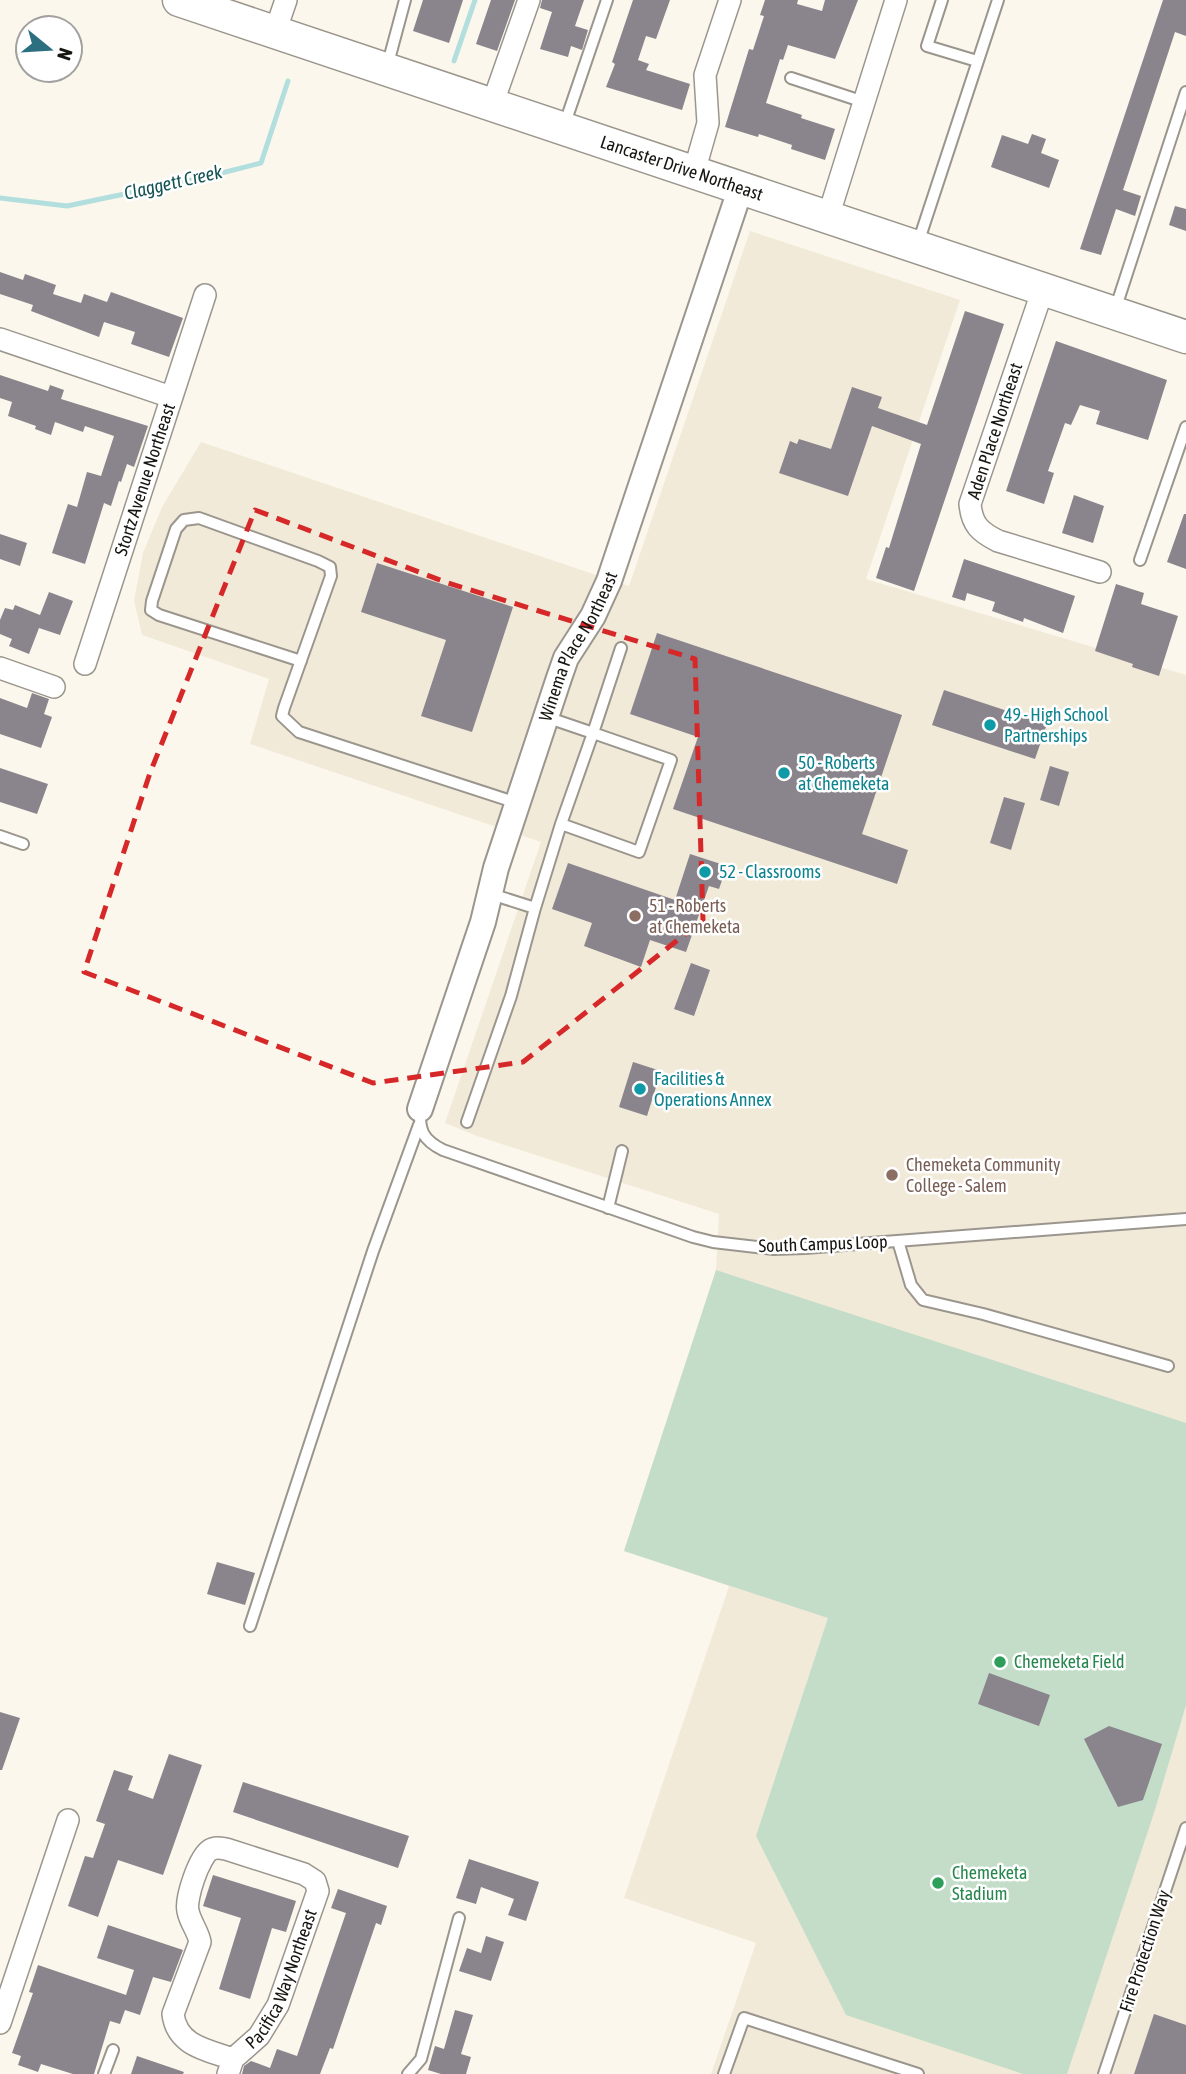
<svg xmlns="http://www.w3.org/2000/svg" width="1186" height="2074" viewBox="0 0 1186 2074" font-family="'Asap Condensed',sans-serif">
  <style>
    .built { fill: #f2ead9 }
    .green { fill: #c3ddc8 }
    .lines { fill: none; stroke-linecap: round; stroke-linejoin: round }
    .stream { stroke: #b2dede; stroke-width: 5 }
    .building { fill: #8a848c }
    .service-casing { stroke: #9b968d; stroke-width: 14 }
    .minor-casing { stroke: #9b968d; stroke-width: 24 }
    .tertiary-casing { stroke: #9b968d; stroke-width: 28 }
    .primary-casing { stroke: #9b968d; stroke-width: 35 }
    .service { stroke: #fff; stroke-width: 10 }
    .minor { stroke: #fff; stroke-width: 21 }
    .tertiary { stroke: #fff; stroke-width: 24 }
    .primary { stroke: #fff; stroke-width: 32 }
    .marked { fill: none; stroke: #d62828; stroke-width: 5; stroke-dasharray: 14 9; stroke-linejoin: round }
    .culture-dot { fill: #0f9aa8; stroke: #fff; stroke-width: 2.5 }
    .education-dot { fill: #8d6e63; stroke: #fff; stroke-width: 2.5 }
    .leisure-dot { fill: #2e9e5b; stroke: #fff; stroke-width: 2.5 }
    .labels { text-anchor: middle; stroke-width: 5; stroke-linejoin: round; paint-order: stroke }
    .street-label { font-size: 18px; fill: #161511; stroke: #fff }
    .culture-label { font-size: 18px; fill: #0d838f; stroke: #fff; text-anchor: start }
    .education-label { font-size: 18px; fill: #785e54; stroke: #fff; text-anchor: start }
    .leisure-label { font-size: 18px; fill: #27864d; stroke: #fff; text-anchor: start }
    .water-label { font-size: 19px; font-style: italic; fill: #155254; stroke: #fff }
  </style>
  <rect width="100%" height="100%" fill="#fcf7ec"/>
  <path class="built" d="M750,231l210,69 -94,279 320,96v1399h-475l45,-131 -132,-45 105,-312 -105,-35 92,-281 3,-56 -242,-78 -32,-13 96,-281 -291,-98 19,-65 -127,-44 -8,-34 9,-48 19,-46 39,-65 428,144z"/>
  <path class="green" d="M716,1270l470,153v282l-32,108 -87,261h-44l-177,-59 -90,-179 72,-218 -204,-67z"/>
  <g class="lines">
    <path class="stream" d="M454,61l21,-61
      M0,198l67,8 139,-29 55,-14 27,-82"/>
  </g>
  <path class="building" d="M423,0h40l-14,43 -36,-12z
    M491,0h24l-18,51 -21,-7z
    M542,0h42l-9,26 13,4 -6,20 -11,-4 -3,11 -28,-8 12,-37 -12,-4z
    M633,0h37l-14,39 -10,-3 -8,24 11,4 -3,6 44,14 -8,26 -76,-23 9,-23 -3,-2z
    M765,0h33l-1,4 25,7 3,-11h33l-23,59 -47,-14 -5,15 -3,-1 -14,44 36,12 -1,3 34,11 -10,31 -34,-11 1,-4 -33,-11 -1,3 -33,-10 24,-78 4,1 11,-34 -4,-1z
    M1163,0h23v36l-11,-4 -52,158 18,6 -6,20 -19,-7 -15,46 -21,-6z
    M1032,134l14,5 -5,14 18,7 -10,28 -58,-21 11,-32 26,9z
    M1175,206l11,3v22l-17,-6z
    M0,272l23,8 2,-6 31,11 -3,9 28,9 3,-9 23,8 4,-10 72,26 -14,39 -38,-13 4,-12 -31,-10 -5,15 -68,-26 2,-6 -33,-11z
    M965,311l39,13 -90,267 -38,-13 10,-31 3,1 32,-104 -49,-18 -24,70 -69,-23 11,-32 7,3 2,-5 32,10 21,-62 30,10 -4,11 49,17z
    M1056,341l111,39 -19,60 -52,-16 4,-13 -20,-6 -9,20 -6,-2 -17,48 6,2 -10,31 -38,-13z
    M0,375l48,16 2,-6 14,5 -3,9 87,27 -14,41 -7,-3 -6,18 -2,-1 -8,25 -7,-3 -19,61 -33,-11 16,-49 9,3 10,-35 14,4 13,-40 -29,-10 -2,6 -28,-10 -4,13 -16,-6 1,-3 -28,-10 4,-14 -12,-4z
    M1074,495l30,11 -11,37 -31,-10z
    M1184,514h2v55l-19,-7z
    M0,534l27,9 -7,23 -20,-7z
    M964,559l111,37 -12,37 -39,-15 -1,4 -31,-11 3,-9 -28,-9 -2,8 -13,-4z
    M377,563l136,44 -41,125 -51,-16 25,-76 -85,-28z
    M1116,584l28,9 -3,11 37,12 -19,60 -27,-9 1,-3 -38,-13z
    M49,592l24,9 -13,34 -21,-7 -10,26 -20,-8 3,-7 -12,-5v-14l5,-12 8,2 2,-5 25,10z
    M657,633l245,82 -40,119 46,16 -11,34 -224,-75 25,-72 -68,-23z
    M944,690l103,34 -12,35 -103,-34z
    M32,693l17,6 -5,15 8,3 -11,31 -41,-14v-36l27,10z
    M1050,766l19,6 -10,34 -19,-6z
    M0,768l48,16 -11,30 -37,-12z
    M1004,797l21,6 -14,47 -21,-7z
    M690,854l37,12 -8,23 -10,-3 -23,66 -36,-12 -9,27 -57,-21 8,-23 -40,-14 16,-46 107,37z
    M691,963l19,7 -16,46 -20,-7z
    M633,1062l28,9 -14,45 -28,-9z
    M217,1562l38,11 -10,32 -38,-11z
    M989,1673l61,22 -11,31 -61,-22z
    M0,1712l20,6 -18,52h-2z
    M1109,1726l53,18 -19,56 -25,7 -34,-68z
    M169,1754l33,11 -39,110 -45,-15 -20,57 -30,-11 17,-50 8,2 12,-34 -9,-3 18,-51 19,6 -5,14 25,9z
    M243,1782l166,54 -11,32 -165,-56z
    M469,1859l70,23 -13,39 -18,-6 6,-16 -33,-12 -5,17 -20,-6z
    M213,1875l83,26 -10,31 -14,-4 -22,71 -31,-10 22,-71 -38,-12z
    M338,1889l49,17 -6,19 -5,-2 -43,126 -3,-1 -10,26h-78l2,-8 7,-5 19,7 7,-19 20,7 49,-143 -15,-5z
    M108,1925l75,25 -12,32 -18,-5 -13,38 -15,-5 -5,14 -10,-3 -16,53h-21l-32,-10 -3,8 -20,-7 3,-9 -9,-3 21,-60 -4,-1 9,-27 88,30 8,-25 -37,-12z
    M486,1936l18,6 -13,39 -32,-10 8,-23 14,5z
    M455,2010l18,5 -12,39 10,3 -5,17h-25l-13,-4 7,-24 9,3z
    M1154,2014l32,11v49h-52z
    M137,2056l47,16 -1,2h-52z"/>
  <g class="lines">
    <defs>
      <path id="service" d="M942,0l-15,46 50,15
        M387,67l18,-67
        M791,78l73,24
        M564,126l43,-126
        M918,243l80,-243
        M1115,310l71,-218
        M1140,560l46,-133
        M301,661l-142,-46 -8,-5 1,-9 24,-72 8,-9 15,-2 119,43 12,6 1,9 -47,132 -2,8 17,16 218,71
        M546,717l47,16 28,-85
        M593,733l78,27 -32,92 -78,-28z
        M0,836l23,8
        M491,894l44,14 26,-84
        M420,1109c-1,22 3,31 23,41l250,87 20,5 61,7 31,-1 381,-29
        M467,1122l44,-126 24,-88
        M608,1208l14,-57
        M898,1241l13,44 12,15 60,14 185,52
        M250,1626l123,-375 46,-126
        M104,2074l9,-24
        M408,2074l13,-15 38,-141
        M724,2074l20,-56 174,56
        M1104,2074l82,-246"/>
      <g id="minor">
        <path d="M275,32l11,-32"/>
        <path d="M492,105l37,-105"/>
        <path d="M694,172l14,-49 -3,-48 25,-75"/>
        <path d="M828,217l68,-217"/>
        <path d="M1043,289l-73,215c2,21 10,28 28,37l102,31"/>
        <path d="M0,339l171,58"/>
        <path id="s1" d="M85,664l120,-369"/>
        <path d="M0,668l54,19"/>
        <path d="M0,2023l68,-203"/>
        <path id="s2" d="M228,2074l5,-15 26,-23 19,-31 40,-114 -3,-10 -11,-7 -78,-25c-6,-1 -11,-2 -16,1 -11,7 -25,49 -22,61 2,11 10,20 12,31l-27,72c4,32 34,36 60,45"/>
      </g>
      <g id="tertiary">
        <path id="s3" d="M420,1109l63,-187 13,-54 63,-190 7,-20 27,-42 16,-35 132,-394"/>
      </g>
      <g id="primary">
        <path id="s4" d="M179,0l1007,337"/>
      </g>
    </defs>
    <use href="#service" class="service-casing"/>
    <use href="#minor" class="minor-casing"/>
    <use href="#tertiary" class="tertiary-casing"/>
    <use href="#primary" class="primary-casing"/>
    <use href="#service" class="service"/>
    <use href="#minor" class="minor"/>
    <use href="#tertiary" class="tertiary"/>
    <use href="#primary" class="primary"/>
  </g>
  <path class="marked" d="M255,510l193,73 247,76 8,261 -180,142 -150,21 -289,-111 66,-199z"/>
  <g class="culture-dot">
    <circle cx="990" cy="725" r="7"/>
    <circle cx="784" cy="773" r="7"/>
    <circle cx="705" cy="872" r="7"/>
    <circle cx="640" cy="1089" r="7"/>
  </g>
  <g class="education-dot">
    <circle cx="635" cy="916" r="7"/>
    <circle cx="892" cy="1175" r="7"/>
  </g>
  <g class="leisure-dot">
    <circle cx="1000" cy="1662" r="7"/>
    <circle cx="938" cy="1883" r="7"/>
  </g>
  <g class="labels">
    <g class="street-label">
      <text dy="6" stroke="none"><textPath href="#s4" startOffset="530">Lancaster Drive Northeast</textPath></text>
      <text transform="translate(995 431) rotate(-72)" y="6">Aden Place Northeast</text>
      <text dy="6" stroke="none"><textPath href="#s1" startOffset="194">Stortz Avenue Northeast</textPath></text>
      <text dy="6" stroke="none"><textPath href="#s3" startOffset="490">Winema Place Northeast</textPath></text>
      <text transform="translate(823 1244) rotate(-2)" y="6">South Campus Loop</text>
      <text transform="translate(1145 1951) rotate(-72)" y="6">Fire Protection Way</text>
      <text dy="6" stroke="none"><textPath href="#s2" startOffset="112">Pacifica Way Northeast</textPath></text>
    </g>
    <g class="culture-label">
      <text x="1004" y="721">49 - High School<tspan x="1004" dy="21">Partnerships</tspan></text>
      <text x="798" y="769">50 - Roberts<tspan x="798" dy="21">at Chemeketa</tspan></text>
      <text x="719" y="878">52 - Classrooms</text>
      <text x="654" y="1085">Facilities &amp;<tspan x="654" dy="21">Operations Annex</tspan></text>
    </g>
    <g class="education-label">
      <text x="649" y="912">51 - Roberts<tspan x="649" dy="21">at Chemeketa</tspan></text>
      <text x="906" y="1171">Chemeketa Community<tspan x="906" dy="21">College - Salem</tspan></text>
    </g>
    <g class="leisure-label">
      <text x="1014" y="1668">Chemeketa Field</text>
      <text x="952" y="1879">Chemeketa<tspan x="952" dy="21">Stadium</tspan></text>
    </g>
    <g class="water-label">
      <text transform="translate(173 182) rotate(-13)" y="7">Claggett Creek</text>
    </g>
  </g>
  <g transform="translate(49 49) rotate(108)"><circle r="33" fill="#ffffff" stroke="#a2a1a0" stroke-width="2"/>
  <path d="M0-5L12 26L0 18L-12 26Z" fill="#2b6f80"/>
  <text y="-10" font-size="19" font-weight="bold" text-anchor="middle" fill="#161511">N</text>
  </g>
</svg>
